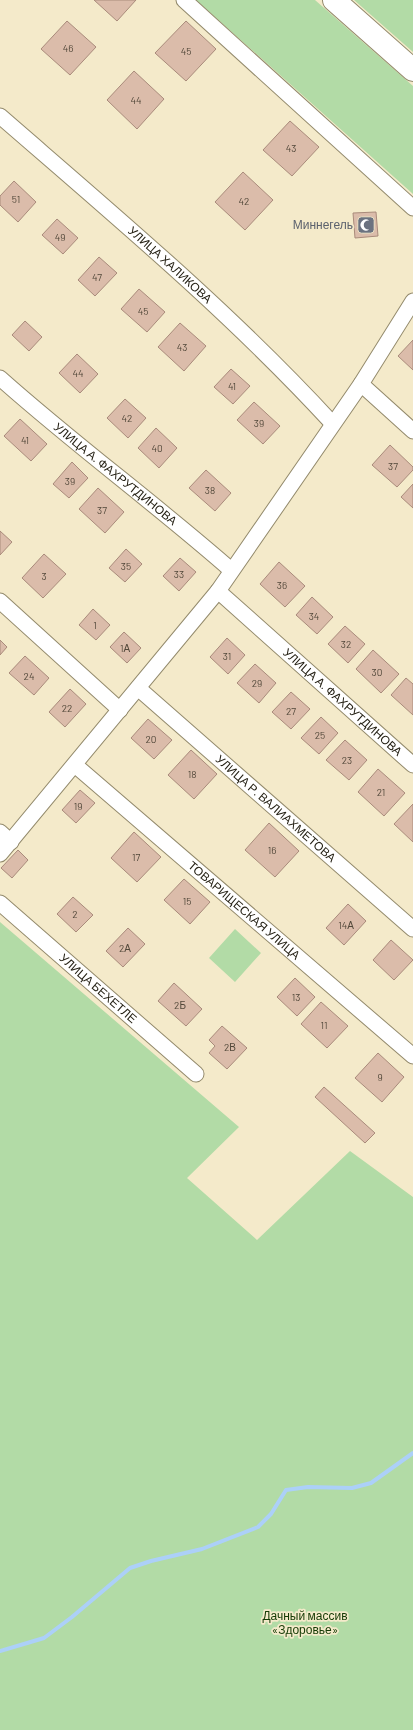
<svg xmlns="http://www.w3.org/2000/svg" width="413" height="1730" viewBox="0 0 413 1730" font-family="Barlow,sans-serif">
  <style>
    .green { fill: #b2dba6 }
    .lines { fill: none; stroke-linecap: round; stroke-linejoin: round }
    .stream { stroke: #acd0f8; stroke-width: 4 }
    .building { fill: #dbbcaa; stroke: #a98b7b }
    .minor-casing { stroke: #938a6c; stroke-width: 17 }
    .secondary-casing { stroke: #938a6c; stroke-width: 24 }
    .minor { stroke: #fff; stroke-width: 15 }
    .secondary { stroke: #fff; stroke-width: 22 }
    .labels { text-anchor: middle; stroke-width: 3.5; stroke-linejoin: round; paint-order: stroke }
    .number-label { font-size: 10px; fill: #52483a }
    .worship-label { font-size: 12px; fill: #5b616d; stroke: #f4eaca; text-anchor: end }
    .street-label { font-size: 12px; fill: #252115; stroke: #f4eaca }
    .park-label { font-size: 12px; fill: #153b05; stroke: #f4eaca }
  </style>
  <rect width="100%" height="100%" fill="#f4eaca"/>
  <path class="green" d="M196,0h119l98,86v108z
    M354,0h59v52z
    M0,922l239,205 -52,51 70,62 93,-89 63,46v533h-413z
    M235,929l26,24 -26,29 -26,-24z"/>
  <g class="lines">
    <path class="stream" d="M0,1651l44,-13 28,-21 58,-49 21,-7 51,-12 56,-22 13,-13 15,-24 22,-3 44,1 19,-5 42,-30"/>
  </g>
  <path class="building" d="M94,0h42l-19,21z
    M67,21l29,26 -26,28 -29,-26z
    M186,21l30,28 -30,32 -31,-28z
    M134,71l30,28 -27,30 -30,-29z
    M290,121l29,26 -27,29 -29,-26z
    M243,172l30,28 -28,30 -30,-28z
    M14,181l22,21 -18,20 -18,-17v-9z
    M376,212l2,24 -23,2 -2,-25z
    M57,219l21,19 -15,16 -21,-19z
    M99,257l18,16 -22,23 -17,-16z
    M139,289l26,23 -18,20 -26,-23z
    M25,321l17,16 -13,14 -17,-16z
    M180,323l26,23 -22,25 -26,-24z
    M413,340v30l-15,-14z
    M77,354l21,20 -18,19 -21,-20z
    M231,369l19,17 -17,18 -19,-17z
    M125,399l21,19 -18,20 -21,-20z
    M254,402l26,24 -17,18 -26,-24z
    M20,419l27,25 -16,17 -27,-25z
    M156,428l21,20 -18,20 -21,-20z
    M390,445l23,22v3l-16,17 -25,-22z
    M72,462l16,16 -19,20 -16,-14z
    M206,470l25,23 -16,18 -26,-23z
    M413,484v24l-12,-11z
    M98,488l26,24 -19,21 -26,-24z
    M0,531l12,11 -12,13z
    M126,549l16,15 -17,18 -16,-14z
    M44,554l22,20 -23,24 -21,-20z
    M180,558l16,14 -17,19 -16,-15z
    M279,562l26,24 -20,21 -25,-23z
    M312,597l21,20 -16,17 -21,-19z
    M93,609l17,16 -14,15 -17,-15z
    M345,626l20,18 -17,19 -20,-19z
    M124,632l17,16 -14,15 -17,-16z
    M227,638l18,17 -17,19 -18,-17z
    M0,640l7,7 -7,8z
    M373,650l26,24 -18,19 -25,-24z
    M25,656l24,22 -15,17 -25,-22z
    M255,664l21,19 -17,20 -22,-20z
    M406,678l7,6v31l-22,-20z
    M70,689l16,15 -21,23 -16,-15z
    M291,692l19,17 -19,20 -19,-17z
    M321,717l17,16 -19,21 -18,-16z
    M148,719l24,21 -18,19 -23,-21z
    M345,740l22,20 -18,20 -23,-20z
    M191,750l26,24 -23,25 -26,-24z
    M378,769l27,24 -21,23 -26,-24z
    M80,790l15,13 -19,20 -14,-13z
    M413,804v38l-19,-18z
    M269,823l30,28 -24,26 -30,-27z
    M134,832l27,25 -24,25 -26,-24z
    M18,850l10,10 -16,18 -11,-10z
    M184,879l26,23 -20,22 -26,-24z
    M73,897l20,18 -17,17 -19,-18z
    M348,904l18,17 -22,24 -18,-17z
    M128,928l17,16 -22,23 -17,-16z
    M391,940l22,20 -19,20 -21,-20z
    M295,978l20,19 -18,19 -20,-19z
    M174,983l28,26 -16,17 -28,-25z
    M321,1002l27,24 -21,22 -26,-24z
    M222,1026l25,22 -20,21 -18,-16 6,-7 -6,-6z
    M378,1053l26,24 -22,25 -27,-24z
    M324,1087l51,46 -10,10 -50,-46z"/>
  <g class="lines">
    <defs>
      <g id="minor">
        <path d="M184,0l229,208"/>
        <path id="s1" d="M0,116c114,99 230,196 332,307"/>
        <path id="s2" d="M0,378c75,67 156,126 231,192"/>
        <path d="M361,384l52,47"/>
        <path id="s3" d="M218,591l195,174"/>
        <path d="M0,601l120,109"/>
        <path id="s4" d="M138,688l275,241"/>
        <path id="s5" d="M75,765l338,291"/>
        <path d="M0,832l11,10"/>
        <path d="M0,854l218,-263 143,-207 52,-83"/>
        <path id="s6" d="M0,903l196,171"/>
      </g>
      <path id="secondary" d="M334,0l79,70"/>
    </defs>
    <use href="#minor" class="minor-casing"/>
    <use href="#secondary" class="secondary-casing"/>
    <use href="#minor" class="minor"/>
    <use href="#secondary" class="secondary"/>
  </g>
  <defs>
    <symbol id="mosque-square" viewBox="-11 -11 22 22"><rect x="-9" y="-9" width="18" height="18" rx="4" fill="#6b7280" stroke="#f4eaca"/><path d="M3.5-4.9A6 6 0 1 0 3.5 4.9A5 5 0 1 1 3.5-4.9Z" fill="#fff"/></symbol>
  </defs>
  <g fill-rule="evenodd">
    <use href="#mosque-square" x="356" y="215" width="20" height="20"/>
  </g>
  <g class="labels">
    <g class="number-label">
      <text x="68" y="52">46</text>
      <text x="186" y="55">45</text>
      <text x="136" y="104">44</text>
      <text x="291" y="152">43</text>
      <text x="16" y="203">51</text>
      <text x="244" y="205">42</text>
      <text x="60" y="241">49</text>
      <text x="97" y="281">47</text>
      <text x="143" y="315">45</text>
      <text x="182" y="351">43</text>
      <text x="78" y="377">44</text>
      <text x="232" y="390">41</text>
      <text x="127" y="422">42</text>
      <text x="259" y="427">39</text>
      <text x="25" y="444">41</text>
      <text x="157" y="452">40</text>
      <text x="393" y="470">37</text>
      <text x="70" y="485">39</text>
      <text x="210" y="494">38</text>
      <text x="102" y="514">37</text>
      <text x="126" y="570">35</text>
      <text x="179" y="578">33</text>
      <text x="44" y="580">3</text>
      <text x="282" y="589">36</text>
      <text x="314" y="620">34</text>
      <text x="95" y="629">1</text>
      <text x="346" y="648">32</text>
      <text x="125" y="652">1А</text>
      <text x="227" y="660">31</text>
      <text x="377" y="676">30</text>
      <text x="29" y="680">24</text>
      <text x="257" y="687">29</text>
      <text x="67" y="712">22</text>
      <text x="291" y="715">27</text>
      <text x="320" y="739">25</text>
      <text x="151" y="743">20</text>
      <text x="347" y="764">23</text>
      <text x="192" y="778">18</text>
      <text x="381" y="796">21</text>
      <text x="78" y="810">19</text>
      <text x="272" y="854">16</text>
      <text x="136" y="861">17</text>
      <text x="187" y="905">15</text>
      <text x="75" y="918">2</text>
      <text x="346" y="929">14А</text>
      <text x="125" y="952">2А</text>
      <text x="296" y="1001">13</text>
      <text x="180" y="1009">2Б</text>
      <text x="324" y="1029">11</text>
      <text x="230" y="1051">2В</text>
      <text x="380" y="1081">9</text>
    </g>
    <g class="worship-label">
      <text x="353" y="229">Миннегель</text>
    </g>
    <g class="street-label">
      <text dy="4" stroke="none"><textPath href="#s1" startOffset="226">УЛИЦА ХАЛИКОВА</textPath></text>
      <text dy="4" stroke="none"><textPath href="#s2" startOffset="150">УЛИЦА А. ФАХРУТДИНОВА</textPath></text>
      <text dy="4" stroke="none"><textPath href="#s3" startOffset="167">УЛИЦА А. ФАХРУТДИНОВА</textPath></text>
      <text dy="4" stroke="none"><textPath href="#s4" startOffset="183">УЛИЦА Р. ВАЛИАХМЕТОВА</textPath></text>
      <text dy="4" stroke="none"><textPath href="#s5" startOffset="223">ТОВАРИЩЕСКАЯ УЛИЦА</textPath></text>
      <text dy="4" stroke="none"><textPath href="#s6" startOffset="130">УЛИЦА БЕХЕТЛЕ</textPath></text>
    </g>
    <g class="park-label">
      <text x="305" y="1620">Дачный массив<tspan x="305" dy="14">«Здоровье»</tspan></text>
    </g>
  </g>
</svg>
